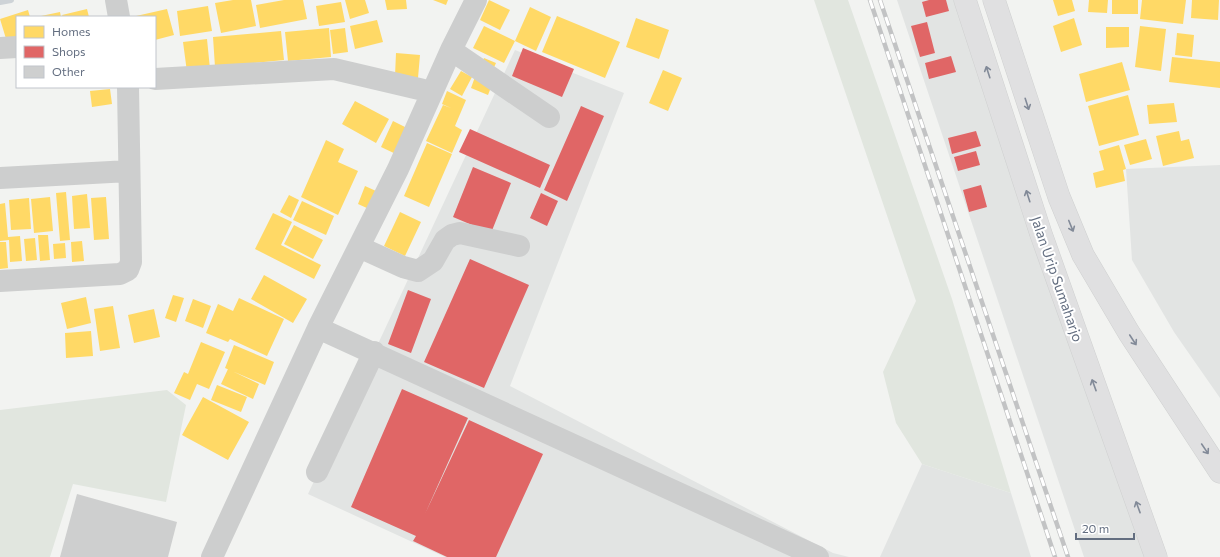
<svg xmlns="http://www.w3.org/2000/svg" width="1220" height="557" viewBox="0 0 1220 557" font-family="Commissioner,sans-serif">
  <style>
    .built { fill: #e2e4e3 }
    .green { fill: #e1e6df }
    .homes { fill: #ffd966 }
    .shops { fill: #e06666 }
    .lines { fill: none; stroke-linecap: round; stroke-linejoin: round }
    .stream { stroke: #ced3d7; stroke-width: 6 }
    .building { fill: #cecfcf }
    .highway-casing { stroke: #cfd0d0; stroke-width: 23 }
    .minor { stroke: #cdcece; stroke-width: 22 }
    .highway { stroke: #e0e0e1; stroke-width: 22 }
    .rail-casing { stroke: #c2c3c4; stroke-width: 4.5 }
    .rail { stroke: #fff; stroke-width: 3; stroke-dasharray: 9; stroke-linecap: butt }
    .oneway { stroke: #828a98 }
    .labels { text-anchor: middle; stroke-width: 4; stroke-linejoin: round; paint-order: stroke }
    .street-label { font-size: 14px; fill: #636e80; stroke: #fff }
  </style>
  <rect width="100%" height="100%" fill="#f2f3f1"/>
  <path class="built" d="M897,0h66l188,557h-67z
    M515,50l109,43 -114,293 323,167 16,4h-404l-137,-63z
    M1220,165v233l-46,-66 -42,-72 -6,-91z
    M922,464l89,29 20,64h-151z"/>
  <path class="green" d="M814,0h34l104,299 59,194 -89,-29 -26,-41 -13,-51 33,-71z
    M167,390l19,15 -20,97 -93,-18 -23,73h-50v-147z"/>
  <path class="homes" d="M233,0h18l5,26 -35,7 -6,-30z
    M284,0h19l4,19 -47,9 -4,-23z
    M345,0h20l4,13 -19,6z
    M385,0h21l1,9 -20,1z
    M433,0h15l-2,5z
    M489,0l21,10 -10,20 -20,-10z
    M1053,0h19l3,11 -17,5z
    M1089,0h19l-1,13 -19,-1z
    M1112,0h26v14h-26z
    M1142,0h44l-3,24 -43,-5z
    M1192,0h27l-1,20 -27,-2z
    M341,2l4,20 -26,4 -3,-20z
    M208,6l4,25 -32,5 -3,-25z
    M530,7l21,10 -15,34 -21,-10z
    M87,9l2,8h-26l-1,-2z
    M167,9l7,26 -19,5v-23l-19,-1z
    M28,10l2,7h-13v23l-10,2 -7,-23z
    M60,12l1,5h-20v-1z
    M557,16l63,26 -15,36 -63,-26z
    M636,18l33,12 -10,29 -33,-12z
    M1074,18l8,27 -21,7 -8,-26z
    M377,20l6,22 -28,7 -5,-23z
    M484,26l31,15 -11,22 -31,-15z
    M1140,26l26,3 -5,42 -26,-4z
    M1106,27h23v20l-23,1z
    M329,28l2,29 -43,4 -3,-29z
    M345,28l3,24 -15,2 -3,-24z
    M281,31l3,29 -69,7 -2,-30z
    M1177,33l17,2 -2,22 -17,-2z
    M207,39l3,30 -23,3 -4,-30z
    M396,53l24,2 -2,23 -23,-2z
    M1172,57l48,5v26l-51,-6z
    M484,58l12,5 -5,11 -11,-6z
    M1122,62l8,28 -44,12 -7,-28z
    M663,70l19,8 -14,33 -19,-8z
    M461,71l11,6 -10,19 -12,-7z
    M476,74l17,8 -5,13 -17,-7z
    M110,89l2,15 -20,3 -2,-16z
    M447,91l19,9 -11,26 7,4 -10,23 -26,-12 17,-36 8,3 -9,-4z
    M1128,95l11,40 -40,11 -11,-40z
    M355,101l34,18 -13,24 -34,-19z
    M1174,103l3,19 -28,2 -2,-19z
    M393,121l18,9 -13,25 -17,-8z
    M1179,131l2,10 8,-2 5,19 -31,8 -7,-30z
    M1146,139l6,20 -22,6 -6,-20z
    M326,140l18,9 -6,13 20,9 -20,44 -37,-18z
    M427,143l25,11 -23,53 -25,-11z
    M1119,145l7,24 -3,1 2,11 -29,7 -3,-15 11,-3 -5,-19z
    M365,186l11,5 -7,18 -11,-5z
    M66,192l4,48 -10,1 -4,-48z
    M87,194l3,34 -16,1 -2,-33z
    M289,195l10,5 -8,18 -11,-6z
    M50,197l3,34 -19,2 -3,-34z
    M106,197l3,42 -15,1 -3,-42z
    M29,198l2,31 -20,1 -2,-30z
    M302,201l32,15 -8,19 -33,-15z
    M5,203l3,34 12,-1 2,25 -12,1 -1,-22 -9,1v-37z
    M400,212l21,10 -16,34 -21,-10z
    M273,213l19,9 -11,23 40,20 -7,14 -59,-30z
    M294,225l29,15 -10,19 -29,-15z
    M38,235h10l2,25 -10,1z
    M35,238l2,22 -11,1 -2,-22z
    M82,241l2,20 -12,1 -1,-20z
    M0,242h6l2,26 -8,1z
    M65,243l1,15 -12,1 -1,-15z
    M264,275l43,24 -14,24 -42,-24z
    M173,295l11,3 -8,24 -11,-4z
    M86,297l5,26 -24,6 -6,-26z
    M239,298l45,21 -17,37 -37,-17 -2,3 -22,-9 12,-29 15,7z
    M193,299l18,7 -8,22 -18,-7z
    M113,306l7,42 -20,3 -6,-42z
    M154,309l6,28 -26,6 -6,-28z
    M91,331l2,25 -27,2 -1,-25z
    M201,342l24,10 -16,37 -12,-5 -7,16 -16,-7 10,-21 4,2z
    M234,345l40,17 -9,23 -40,-17z
    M228,369l31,15 -6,15 -32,-15z
    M217,385l30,12 -6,15 -30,-12z
    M203,397l46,25 -21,38 -46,-25z"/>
  <path class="shops" d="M929,0h17l3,11 -23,6 -4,-15z
    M927,22l8,31 -15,4 -9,-31z
    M523,48l51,21 -12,28 -50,-21z
    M951,56l5,16 -27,7 -4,-16z
    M581,106l23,10 -37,85 -23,-11z
    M470,129l80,36 -10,23 -81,-36z
    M976,131l5,15 -29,8 -4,-16z
    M976,151l4,14 -22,6 -4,-14z
    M473,167l38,16 -20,50 -38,-16z
    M981,185l6,22 -18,5 -6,-22z
    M541,193l17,8 -11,25 -17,-8z
    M470,259l59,26 -45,103 -60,-26z
    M408,290l23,9 -20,54 -23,-9z
    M402,389l66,29 -43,96 44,-94 74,34 -47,103h-49l-34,-16 3,-5 -65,-29z"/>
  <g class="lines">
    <path class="stream" d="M0,2l11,-2"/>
  </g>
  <path class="building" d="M77,494l100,28 -9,35h-108z"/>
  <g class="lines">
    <defs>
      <path id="highway" d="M965,0l76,234 115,323
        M994,0l65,197 24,58 46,78 91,139"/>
    </defs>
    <use href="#highway" class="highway-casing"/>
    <path class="minor" d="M116,0l3,17
      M0,48l17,-1
      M451,50l98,67
      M155,79l179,-10 98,23
      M0,178l129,-7
      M359,247l44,20 15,4 15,-10 12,-21 7,-5 8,-2 59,13
      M0,281l120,-7 8,-4 3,-8 -3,-175
      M318,328l500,229
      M317,472l57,-120
      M212,557l106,-229 80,-159 53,-119 25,-50"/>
    <use href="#highway" class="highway"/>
    <defs>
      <path id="rail" d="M870,0l185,557
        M880,0l188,557"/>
    </defs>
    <use href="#rail" class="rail-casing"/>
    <use href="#rail" class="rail"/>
  </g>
  <defs><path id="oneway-shaft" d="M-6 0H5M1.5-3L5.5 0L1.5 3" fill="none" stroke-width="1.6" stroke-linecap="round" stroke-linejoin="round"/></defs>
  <g class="oneway">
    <use href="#oneway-shaft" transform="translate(988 72) rotate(-108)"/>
    <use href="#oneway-shaft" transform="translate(1027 104) rotate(72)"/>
    <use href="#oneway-shaft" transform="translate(1028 196) rotate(-108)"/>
    <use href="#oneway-shaft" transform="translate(1071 226) rotate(68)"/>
    <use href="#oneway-shaft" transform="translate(1133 340) rotate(57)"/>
    <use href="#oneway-shaft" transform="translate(1094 385) rotate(-110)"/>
    <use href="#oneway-shaft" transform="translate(1205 449) rotate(56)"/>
    <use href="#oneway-shaft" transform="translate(1138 507) rotate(-110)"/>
  </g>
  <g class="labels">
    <g class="street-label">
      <text transform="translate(1057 279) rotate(71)" y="5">Jalan Urip Sumaharjo</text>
    </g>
  </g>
  <rect x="16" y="16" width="140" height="72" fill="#ffffff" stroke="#c1c5cc"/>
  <rect x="24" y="26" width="20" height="12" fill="#ffd966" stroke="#c1c5cc"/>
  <text x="52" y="36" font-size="12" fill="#636e80">Homes</text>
  <rect x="24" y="46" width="20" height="12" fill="#e06666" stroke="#c1c5cc"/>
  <text x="52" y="56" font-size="12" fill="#636e80">Shops</text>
  <rect x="24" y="66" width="20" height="12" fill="#cecfcf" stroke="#c1c5cc"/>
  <text x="52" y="76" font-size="12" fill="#636e80">Other</text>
  <path d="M1076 533v6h58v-6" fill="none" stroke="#636e80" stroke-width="2"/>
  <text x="1082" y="533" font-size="12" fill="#636e80" stroke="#ffffff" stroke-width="3" paint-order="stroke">20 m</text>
</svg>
